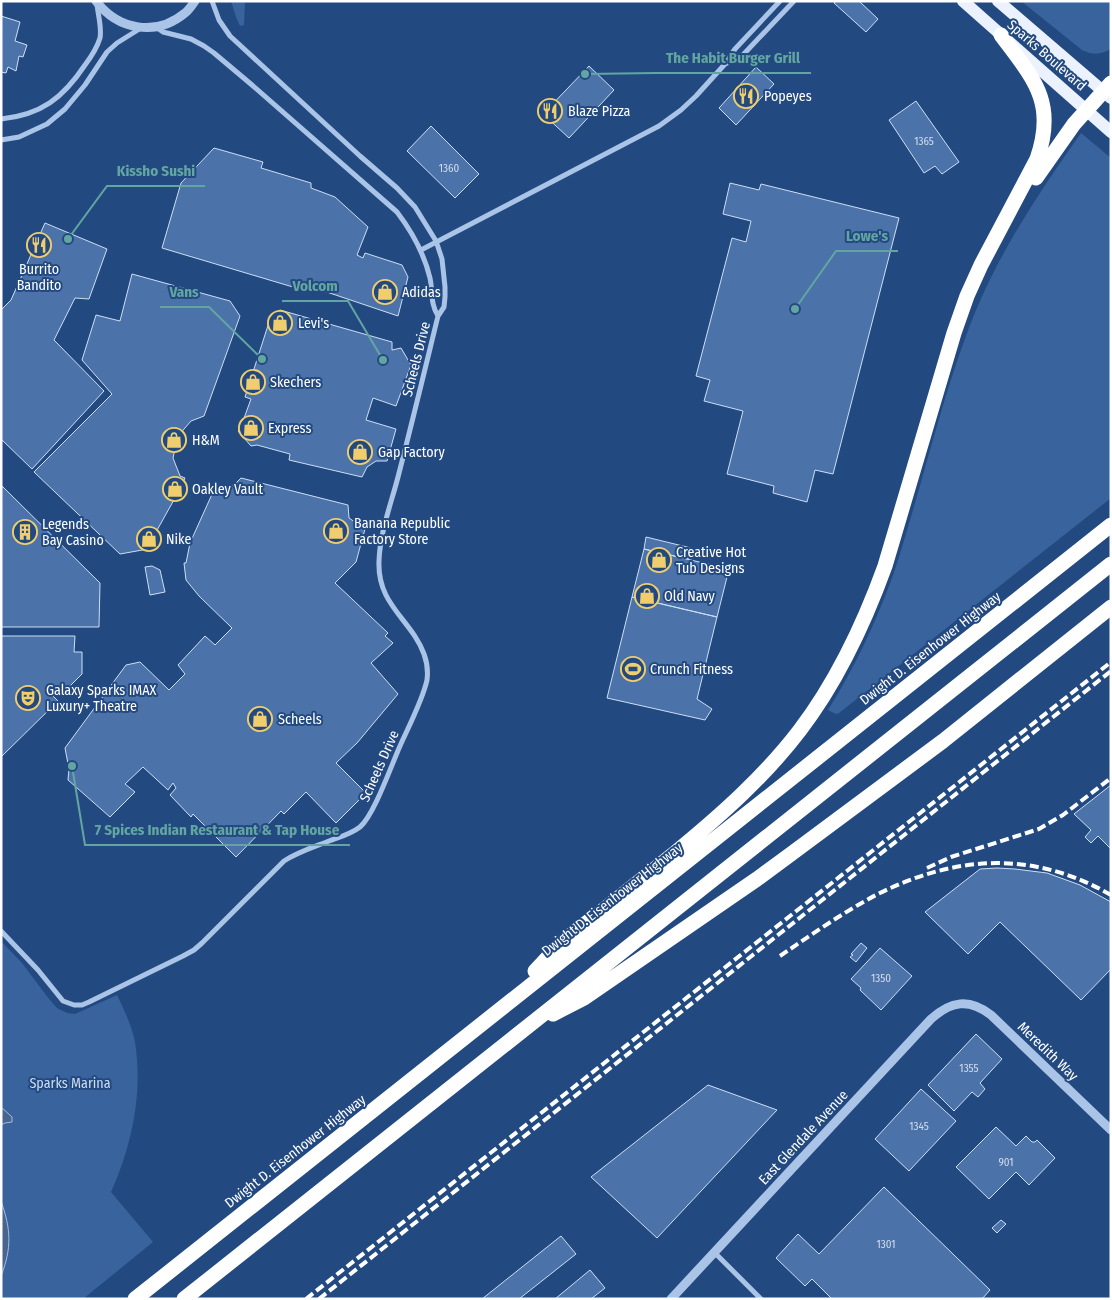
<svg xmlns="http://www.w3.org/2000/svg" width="1112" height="1300" viewBox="0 0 1112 1300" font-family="'Fira Sans Condensed',sans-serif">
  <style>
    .green { fill: #38639d }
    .water { fill: #49658d; stroke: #9ebee7 }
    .building { fill: #4c73a9; stroke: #cddef5 }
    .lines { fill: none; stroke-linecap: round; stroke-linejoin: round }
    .minor { stroke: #aac4e7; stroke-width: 5 }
    .tertiary { stroke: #aac4e7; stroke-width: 9 }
    .primary { stroke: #ebf2fd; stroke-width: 12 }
    .motorway { stroke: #fff; stroke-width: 15 }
    .rail { stroke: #fff; stroke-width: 4; stroke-dasharray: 9 4; stroke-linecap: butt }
    .labels { text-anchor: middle; stroke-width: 4; stroke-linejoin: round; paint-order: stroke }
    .number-label { font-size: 11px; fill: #d2dcea }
    .street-label { font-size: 14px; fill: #fff; stroke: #234a80 }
    .poi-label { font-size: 14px; fill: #fff; stroke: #234a80; text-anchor: start }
    .park-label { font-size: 14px; fill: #cddef5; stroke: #234a80 }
    .leader { fill: none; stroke: #63a6a1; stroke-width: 2 }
    .callout-dot { fill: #63a6a1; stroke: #234a80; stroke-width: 2 }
    .callout-label { font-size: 15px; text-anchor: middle; font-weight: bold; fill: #63a6a1; stroke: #234a80; stroke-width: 4; stroke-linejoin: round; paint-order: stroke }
  </style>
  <rect width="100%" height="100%" fill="#234a80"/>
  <path class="green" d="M231,1h14l-1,24 -4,1 -4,-9z
    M1021,1h90v48c-11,6 -19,6 -29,1z
    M1081,133l30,25v340l-272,215 -3,1 -8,-4c26,-41 47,-86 64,-132 6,-17 11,-34 16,-51 19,-63 35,-129 58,-191 27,-75 69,-138 115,-203z
    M1,941l21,22 27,36 8,9 10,5 8,1 42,-19c7,15 15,31 18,47 8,52 -3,103 -24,150l42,50 -70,57h-82z"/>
  <path class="water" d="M1,1107l11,10v5l-7,1 -4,2z
    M1,1201c10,28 11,47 0,75z"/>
  <path class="building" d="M836,1h23l19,18 -12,13 -32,-29z
    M1,16l19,6 -5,19 12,4 -4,12 -4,-1 -3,15 -8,-4 -2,6 -5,-1z
    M589,66l25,24 -45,48 -26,-24z
    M756,67l18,17 -38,41 -17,-17z
    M916,101l43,61 -17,12 -7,-8 -11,7 -35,-53z
    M431,126l48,48 -24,24 -48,-47z
    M214,148l49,14 -2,6 50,15v5l24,9 33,30 -11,28 6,3 2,-5 37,12 6,12 -10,39 -95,-32v6l-141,-42 19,-65z
    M730,183l29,7 2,-6 138,34 -66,256 -18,-4 -8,32 -34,-9 1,-7 -47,-12 16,-63 -39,-10 6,-21 -14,-4 36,-138 14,4 5,-21 -28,-7z
    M45,223l62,26 -18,50 -14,-1 -21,42 50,51 -72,78 -31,-30v-129l10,-10z
    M132,274l98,27 10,15 -36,100 -13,5 -13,15 -5,22 7,18 5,2 -5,11 -24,43 -8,17 -28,5 -86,-82 78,-78 -30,-34 14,-45 24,6z
    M280,310l112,32v8l9,-2 10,17 -15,41 -23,-8 -7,22 30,9 -9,32h-11l-9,6 -5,10 -73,-17 1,-6 -33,-9 -6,1 -13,-15 7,-6 -2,-4 8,-22 -6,-2 26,-81z
    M241,478l107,27 1,13 16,11 -9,33 -21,21 53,50 -3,3 8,7 -22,20 27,31 -41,49 -21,20 30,30 -30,30 -30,-31 -22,22 -3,-3 -45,46 -43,-43 -2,3 -21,-22 6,-7 -3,-5 -5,7 -25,-23 -18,17 10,8 -25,25 -42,-37 1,-11 -4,-21 61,-83 14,-3 29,28 16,-16 -7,-9 27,-29 10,9 17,-17 -33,-32 -13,-16 -2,-17h2l4,-20 23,-51 8,-1 14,-7z
    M1,485l99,98 -1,44h-98z
    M646,537l45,11 -3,11 -44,-10z
    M644,549l85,20 -12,48 -85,-20z
    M152,566l8,4 5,22 -15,3 -5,-28z
    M632,597l85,20 -20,82 15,10 -7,11 -98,-22z
    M1,636h74l-1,16h8v22l-18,18 -4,-4 -8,7 6,6 -57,56z
    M1111,785v64l-13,-13 -7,7 -6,-6 6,-7 -17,-16z
    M997,868l18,1 32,4 33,12 31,17v67l-30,31 -81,-78 -32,32 -43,-42 55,-43z
    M861,943l6,5 -11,14 -6,-5 3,-2 -2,-1z
    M880,948l32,28 -31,34 -21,-20 1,-2 -10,-9z
    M976,1034l26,25 -22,24 5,6 -7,8 -6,-5 -18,19 -26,-26z
    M708,1085l69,25 -120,128 -66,-61z
    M921,1089l35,32 -47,50 -34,-32z
    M996,1127l20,19 10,-10 6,6h3l2,-2 18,18 -26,27 -13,-13 -27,27 -33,-32z
    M884,1187l106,103 -8,9h-150l-20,-20 -7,7 -29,-28 22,-24 21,20z
    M1001,1220l5,4 -9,9 -5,-5z
    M561,1236l15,18 -57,45h-37z
    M590,1270l15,18 -14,11h-36z"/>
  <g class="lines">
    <path class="minor" d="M156,27l7,5 28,7 13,7 10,7 38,32 145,127c16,21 27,41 33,66 3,14 0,25 8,38
      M725,64l16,-7 53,-56
      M1,119c40,-4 62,-21 84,-54 6,-8 12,-17 15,-27 2,-10 -2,-23 -3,-34
      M1,140l18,-3 28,-13 18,-15 20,-24 22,-33 10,-9 24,-15
      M421,250l238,-124 22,-16 15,-14 29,-32 10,-15 45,-48
      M1,931l37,39 25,31 11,4h8l7,-3 94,-46 11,-6 8,-7 82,-82c14,-9 30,-14 45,-20 11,-4 22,-7 31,-14 14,-12 31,-61 40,-81 8,-18 23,-47 27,-66 1,-8 0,-18 -3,-26 -13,-35 -47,-49 -45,-93 1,-29 12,-57 19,-84 14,-54 27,-108 40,-161l6,-9 1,-10v-10l-3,-28 -6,-18 -21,-34 -18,-19 -37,-32 -130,-120 -11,-16 -7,-19
      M714,1252l47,47"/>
    <path class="tertiary" d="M96,1c22,29 60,36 89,12 4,-3 7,-8 10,-12
      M671,1299l260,-280c20,-18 38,-21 60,-4l120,115"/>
    <path class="primary" d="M963,1l148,131
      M998,1l113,97"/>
    <path class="motorway" d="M1036,178l38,-54 37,-41
      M535,971c9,-9 17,-19 26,-27 11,-11 24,-20 36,-29 26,-21 53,-42 79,-63 45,-37 89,-76 124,-122 38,-50 64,-106 85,-164l69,-233 13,-37 14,-31 56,-106c20,-57 -4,-81 -36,-124
      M553,1014l31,-16 173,-119 34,-25 152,-113 168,-134
      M135,1299l976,-774
      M184,1299l927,-735"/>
    <path class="rail" d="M927,868l24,-11 88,-28 24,-14 48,-37
      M780,956c31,-21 62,-43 96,-61 79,-40 157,-45 235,0
      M306,1299l805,-637
      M319,1299l792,-628"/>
  </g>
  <defs>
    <symbol id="restaurant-ring" viewBox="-11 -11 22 22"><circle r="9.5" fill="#234a80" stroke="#f1ce6d" stroke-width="1.5"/><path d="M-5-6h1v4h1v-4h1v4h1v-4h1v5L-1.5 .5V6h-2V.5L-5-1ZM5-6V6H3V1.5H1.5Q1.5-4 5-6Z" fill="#f1ce6d"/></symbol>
    <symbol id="shop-ring" viewBox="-11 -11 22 22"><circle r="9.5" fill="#234a80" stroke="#f1ce6d" stroke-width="1.5"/><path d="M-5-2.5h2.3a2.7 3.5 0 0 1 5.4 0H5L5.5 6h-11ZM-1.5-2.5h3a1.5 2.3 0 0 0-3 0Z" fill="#f1ce6d"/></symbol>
    <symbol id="building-ring" viewBox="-11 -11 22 22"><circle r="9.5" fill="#234a80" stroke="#f1ce6d" stroke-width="1.5"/><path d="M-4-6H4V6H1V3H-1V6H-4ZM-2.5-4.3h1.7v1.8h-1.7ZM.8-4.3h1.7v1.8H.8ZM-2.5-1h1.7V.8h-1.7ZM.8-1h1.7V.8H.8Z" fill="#f1ce6d"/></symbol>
    <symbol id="stadium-ring" viewBox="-11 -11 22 22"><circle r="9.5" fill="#234a80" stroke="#f1ce6d" stroke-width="1.5"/><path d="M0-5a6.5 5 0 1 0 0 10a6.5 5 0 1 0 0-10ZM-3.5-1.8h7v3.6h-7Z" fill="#f1ce6d"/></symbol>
    <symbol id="theatre-ring" viewBox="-11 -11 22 22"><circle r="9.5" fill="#234a80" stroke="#f1ce6d" stroke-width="1.5"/><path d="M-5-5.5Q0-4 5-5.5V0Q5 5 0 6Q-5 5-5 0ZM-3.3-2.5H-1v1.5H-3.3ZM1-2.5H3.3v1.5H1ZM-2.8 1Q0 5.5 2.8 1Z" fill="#f1ce6d"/></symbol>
  </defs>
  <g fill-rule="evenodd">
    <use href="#restaurant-ring" x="732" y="82" width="28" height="28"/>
    <use href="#restaurant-ring" x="536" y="97" width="28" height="28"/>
    <use href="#restaurant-ring" x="25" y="231" width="28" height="28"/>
    <use href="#shop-ring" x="371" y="278" width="28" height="28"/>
    <use href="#shop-ring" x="266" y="309" width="28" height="28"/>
    <use href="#shop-ring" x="239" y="368" width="28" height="28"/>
    <use href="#shop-ring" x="237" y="414" width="28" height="28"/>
    <use href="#shop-ring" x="160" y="426" width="28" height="28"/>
    <use href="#shop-ring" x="346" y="438" width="28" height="28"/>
    <use href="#shop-ring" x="161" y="475" width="28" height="28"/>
    <use href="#shop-ring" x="322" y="517" width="28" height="28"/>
    <use href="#building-ring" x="11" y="518" width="28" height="28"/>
    <use href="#shop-ring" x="135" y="525" width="28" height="28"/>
    <use href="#shop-ring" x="645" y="546" width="28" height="28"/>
    <use href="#shop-ring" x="633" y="582" width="28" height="28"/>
    <use href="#stadium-ring" x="619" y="655" width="28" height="28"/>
    <use href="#theatre-ring" x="14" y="684" width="28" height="28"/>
    <use href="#shop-ring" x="246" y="705" width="28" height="28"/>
  </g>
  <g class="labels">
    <g class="number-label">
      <text x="924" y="145">1365</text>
      <text x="449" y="172">1360</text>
      <text x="881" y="982">1350</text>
      <text x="969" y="1072">1355</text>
      <text x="919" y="1130">1345</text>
      <text x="1006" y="1166">901</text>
      <text x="886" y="1248">1301</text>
    </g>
    <g class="street-label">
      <text transform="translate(1047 55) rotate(41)" y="5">Sparks Boulevard</text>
      <text transform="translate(416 359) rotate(-76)" y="5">Scheels Drive</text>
      <text transform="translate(930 648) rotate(-38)" y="5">Dwight D. Eisenhower Highway</text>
      <text transform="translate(379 766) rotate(-66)" y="5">Scheels Drive</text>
      <text transform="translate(612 899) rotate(-38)" y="5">Dwight D. Eisenhower Highway</text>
      <text transform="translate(1048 1051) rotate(44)" y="5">Meredith Way</text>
      <text transform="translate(803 1137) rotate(-47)" y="5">East Glendale Avenue</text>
      <text transform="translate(295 1151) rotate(-38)" y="5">Dwight D. Eisenhower Highway</text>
    </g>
    <g class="poi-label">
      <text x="764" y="101">Popeyes</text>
      <text x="568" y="116">Blaze Pizza</text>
      <text x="39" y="274" text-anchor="middle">Burrito<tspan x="39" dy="16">Bandito</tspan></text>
      <text x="402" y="297">Adidas</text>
      <text x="298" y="328">Levi's</text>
      <text x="270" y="387">Skechers</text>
      <text x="268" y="433">Express</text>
      <text x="192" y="445">H&amp;M</text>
      <text x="378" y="457">Gap Factory</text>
      <text x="192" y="494">Oakley Vault</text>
      <text x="354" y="528">Banana Republic<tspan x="354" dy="16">Factory Store</tspan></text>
      <text x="42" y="529">Legends<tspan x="42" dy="16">Bay Casino</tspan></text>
      <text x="166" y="544">Nike</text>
      <text x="676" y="557">Creative Hot<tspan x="676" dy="16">Tub Designs</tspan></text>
      <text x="664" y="601">Old Navy</text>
      <text x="650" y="674">Crunch Fitness</text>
      <text x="46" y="695">Galaxy Sparks IMAX<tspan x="46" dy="16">Luxury+ Theatre</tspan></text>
      <text x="278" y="724">Scheels</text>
    </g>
    <g class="park-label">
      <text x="70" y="1088">Sparks Marina</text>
    </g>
  </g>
  <path class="leader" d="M585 74L656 73H811M68 239L107 186H205M795 309L836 251H898M383 360L348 301H282M262 359L209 307H160M72 766L85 845H350"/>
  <g class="callout-dot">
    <circle cx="585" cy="74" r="5"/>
    <circle cx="68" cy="239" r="5"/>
    <circle cx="795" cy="309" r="5"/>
    <circle cx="383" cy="360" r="5"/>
    <circle cx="262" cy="359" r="5"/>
    <circle cx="72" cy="766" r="5"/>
  </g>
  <g class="callout-label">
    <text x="733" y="63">The Habit Burger Grill</text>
    <text x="156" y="176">Kissho Sushi</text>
    <text x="867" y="241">Lowe's</text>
    <text x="315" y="291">Volcom</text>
    <text x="184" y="297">Vans</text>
    <text x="217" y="835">7 Spices Indian Restaurant &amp; Tap House</text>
  </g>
  <rect width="1112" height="1300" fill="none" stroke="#ffffff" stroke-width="5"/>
</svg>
